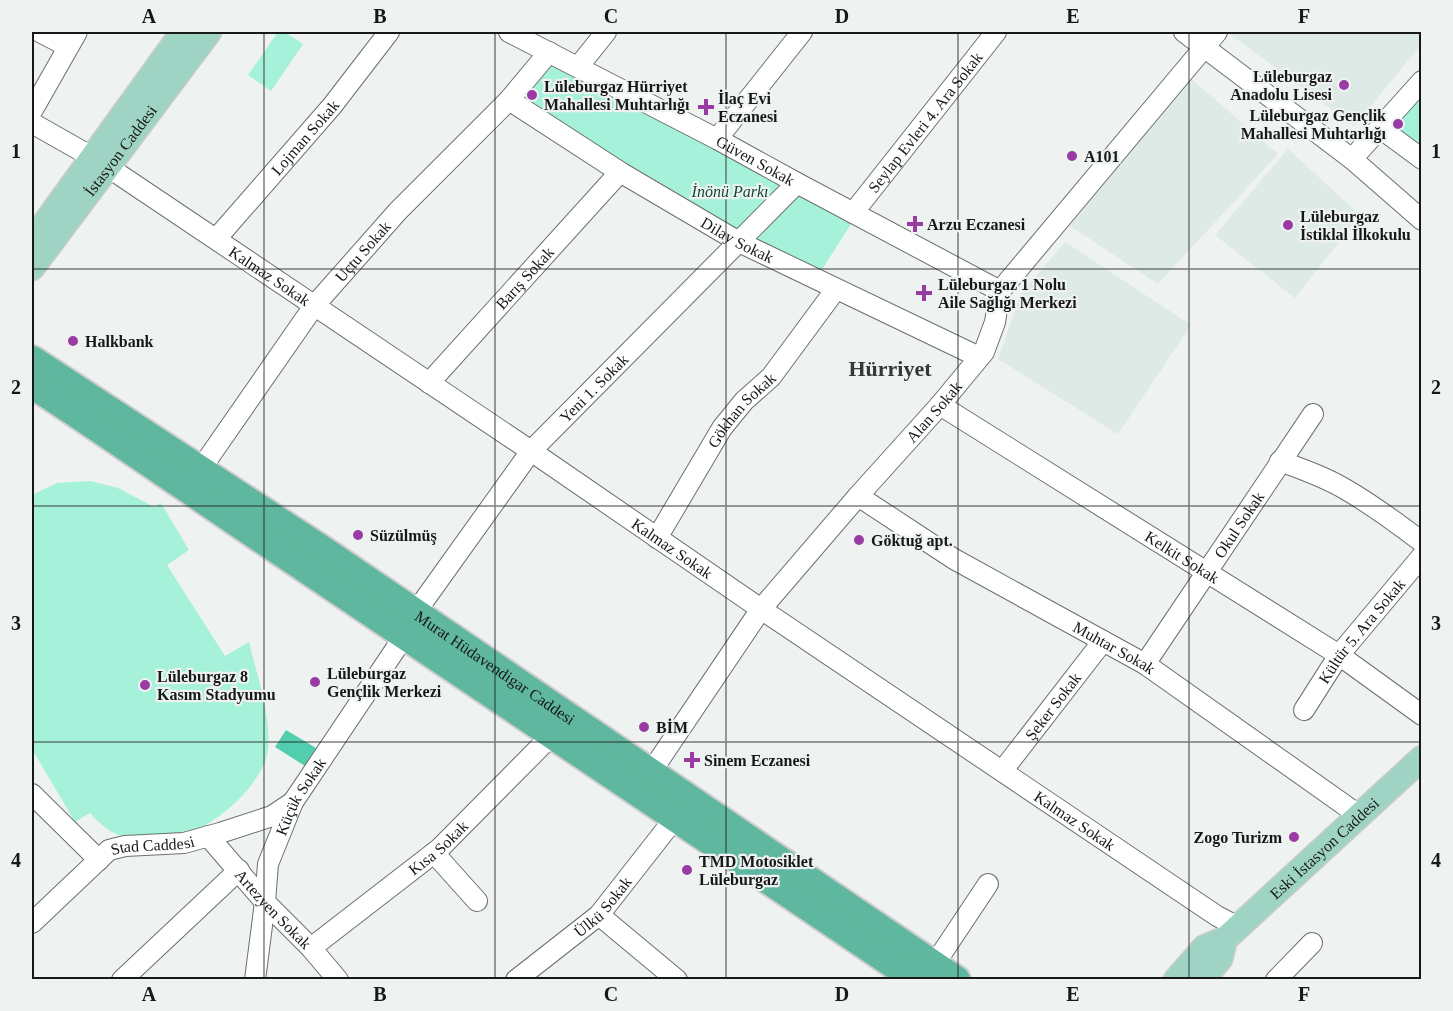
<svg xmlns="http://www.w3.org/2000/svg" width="1453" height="1011" viewBox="0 0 1453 1011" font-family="Georgia,serif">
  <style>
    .built { fill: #ddeae5 }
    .green { fill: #a5f1da }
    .water { fill: #52ceaf }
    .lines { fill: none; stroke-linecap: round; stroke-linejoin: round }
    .minor-casing { stroke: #6c6f6e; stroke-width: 22 }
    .major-casing { stroke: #ccc; stroke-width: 27 }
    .highway-casing { stroke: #ccc; stroke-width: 32 }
    .minor { stroke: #fff; stroke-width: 20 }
    .major { stroke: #9fd4c5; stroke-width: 24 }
    .highway { stroke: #5fb79f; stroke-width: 28 }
    .grid { fill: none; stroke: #171818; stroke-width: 1.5; stroke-opacity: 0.55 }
    .poi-dot { fill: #9a3ba3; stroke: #eef2f1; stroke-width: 2 }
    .labels { text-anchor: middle; stroke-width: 4.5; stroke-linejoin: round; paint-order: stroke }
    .poi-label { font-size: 16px; font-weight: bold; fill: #171818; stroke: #eef2f1; text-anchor: start }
    .street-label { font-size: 16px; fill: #171818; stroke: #eef2f1 }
    .park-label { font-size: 16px; font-style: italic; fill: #11473a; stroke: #eef2f1 }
    .district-label { font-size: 22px; font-weight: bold; fill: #353837; stroke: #eef2f1 }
    .neatline { fill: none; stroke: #171818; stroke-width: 2 }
    .grid-label { font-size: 20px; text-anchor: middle; font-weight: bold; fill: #171818 }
  </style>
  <rect width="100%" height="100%" fill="#eef2f1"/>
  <path class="built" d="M1227,32h194v13l-67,81z
    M1189,77l89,77 -120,130 -88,-58z
    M1288,149l72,66 -65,83 -80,-63z
    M1065,242l126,83 -73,109 -120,-75 23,-65z"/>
  <path class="green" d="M278,32h7l18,12 -32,47 -23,-16z
    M552,62l231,122 -45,49 -112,-68 -102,-67z
    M1421,90v64l-36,-26z
    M796,193l57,28 -34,53 -69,-34z
    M90,481l28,7 36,19 7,-4 28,47 -22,15 58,91 24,-14c7,30 25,83 18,113 -9,35 -57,76 -93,82 -7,1 -15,0 -23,0 -11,1 -21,2 -32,-2 -11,-4 -21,-13 -29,-22l-15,9 -43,-73v-254l25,-12z"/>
  <path class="water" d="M286,730l30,18 -11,18 -30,-19z"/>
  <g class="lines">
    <defs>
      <g id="minor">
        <path d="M40,32l27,14"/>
        <path id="s1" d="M509,32l208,107 80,44 203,108"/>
        <path d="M1184,32l168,127 70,61"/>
        <path d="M578,67l28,-35"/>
        <path id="s2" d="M509,100l111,72 119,70 240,115"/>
        <path d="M32,111l45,-79"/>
        <path d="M32,123l60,34"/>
        <path d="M1380,128l42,31"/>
        <path d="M717,139l85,-107"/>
        <path d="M1352,159l70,-78"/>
        <path id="s3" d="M108,167l423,284 230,158 456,307 21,11"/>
        <path id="s4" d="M853,213l143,-181"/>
        <path id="s5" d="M216,239l116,-133 57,-74"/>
        <path id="s6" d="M429,383l191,-211"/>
        <path id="s7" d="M940,405l399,250 83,60"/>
        <path d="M1280,461c22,8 45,16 65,28 26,15 52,34 77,53"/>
        <path id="s8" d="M200,470l114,-164 84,-95 111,-111 40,-48"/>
        <path id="s9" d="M858,496l96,63 191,105 215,152"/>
        <path id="s10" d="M657,538l65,-110 22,-27 27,-24 65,-88"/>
        <path id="s11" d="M415,613l116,-162 266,-268"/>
        <path id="s12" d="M1145,664l168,-250"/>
        <path id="s13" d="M1304,710l35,-55 83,-99"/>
        <path id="s14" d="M1003,770l100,-129"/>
        <path id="s15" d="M651,772l110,-163 97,-113 82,-91 44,-53 11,-30 5,-31 217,-259"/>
        <path d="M32,794l67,66"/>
        <path id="s16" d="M208,836l57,66 46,46 27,32"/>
        <path d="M434,853l43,48"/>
        <path d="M599,915l78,65"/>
        <path id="s17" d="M32,923l77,-73 16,-4 59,-3 36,-10 52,-17 21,-14"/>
        <path id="s18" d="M311,948l128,-99 113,-114"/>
        <path d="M934,965l54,-81"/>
        <path d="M122,980l117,-110"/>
        <path id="s19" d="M255,980l10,-78 3,-38 25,-62 112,-167"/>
        <path id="s20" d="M516,980l83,-65 76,-97"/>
        <path d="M1276,980l36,-37"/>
      </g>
      <g id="major">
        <path d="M32,241l151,-209"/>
        <path id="s21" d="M32,268l177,-236"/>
        <path id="s22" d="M1176,980l29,-33 20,-8 197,-181"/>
        <path d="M1202,980l18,-21 5,-20"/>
      </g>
      <g id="highway">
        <path id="s23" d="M32,360l292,191 632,429"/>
        <path d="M32,384c78,51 154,104 231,156 218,146 435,294 654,440"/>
      </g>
    </defs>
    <use href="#minor" class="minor-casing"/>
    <use href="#major" class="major-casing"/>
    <use href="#highway" class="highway-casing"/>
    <use href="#minor" class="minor"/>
    <use href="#major" class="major"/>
    <use href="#highway" class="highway"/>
  </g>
  <path class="grid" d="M264,32v948M495,32v948M726,32v948M958,32v948M1189,32v948M32,269h1390M32,506h1390M32,742h1390"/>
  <g class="poi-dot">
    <circle cx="1344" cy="85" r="6"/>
    <circle cx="532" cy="95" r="6"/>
    <path d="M703 98h6v6h6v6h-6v6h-6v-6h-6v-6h6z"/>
    <circle cx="1398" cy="124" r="6"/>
    <circle cx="1072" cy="156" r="6"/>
    <path d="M912 215h6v6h6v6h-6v6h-6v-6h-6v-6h6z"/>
    <circle cx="1288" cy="225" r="6"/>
    <path d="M921 284h6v6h6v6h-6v6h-6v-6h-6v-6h6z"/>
    <circle cx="73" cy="341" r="6"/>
    <circle cx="358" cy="535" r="6"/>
    <circle cx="859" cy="540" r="6"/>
    <circle cx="315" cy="682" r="6"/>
    <circle cx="145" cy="685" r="6"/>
    <circle cx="644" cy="727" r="6"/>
    <path d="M689 751h6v6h6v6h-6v6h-6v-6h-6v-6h6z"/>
    <circle cx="1294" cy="837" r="6"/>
    <circle cx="687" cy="870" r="6"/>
  </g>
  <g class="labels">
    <g class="poi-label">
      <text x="1332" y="82" text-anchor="end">Lüleburgaz<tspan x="1332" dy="18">Anadolu Lisesi</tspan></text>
      <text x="544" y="92">Lüleburgaz Hürriyet<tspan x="544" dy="18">Mahallesi Muhtarlığı</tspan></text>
      <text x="718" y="104">İlaç Evi<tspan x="718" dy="18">Eczanesi</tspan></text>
      <text x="1386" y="121" text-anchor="end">Lüleburgaz Gençlik<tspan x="1386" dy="18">Mahallesi Muhtarlığı</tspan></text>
      <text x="1084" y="162">A101</text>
      <text x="1300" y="222">Lüleburgaz<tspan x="1300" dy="18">İstiklal İlkokulu</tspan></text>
      <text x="927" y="230">Arzu Eczanesi</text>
      <text x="938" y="290">Lüleburgaz 1 Nolu<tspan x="938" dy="18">Aile Sağlığı Merkezi</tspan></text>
      <text x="85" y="347">Halkbank</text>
      <text x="370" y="541">Süzülmüş</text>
      <text x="871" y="546">Göktuğ apt.</text>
      <text x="327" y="679">Lüleburgaz<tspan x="327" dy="18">Gençlik Merkezi</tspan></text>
      <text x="157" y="682">Lüleburgaz 8<tspan x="157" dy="18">Kasım Stadyumu</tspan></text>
      <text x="656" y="733">BİM</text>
      <text x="704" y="766">Sinem Eczanesi</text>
      <text x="1282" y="843" text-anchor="end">Zogo Turizm</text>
      <text x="699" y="867">TMD Motosiklet<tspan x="699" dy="18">Lüleburgaz</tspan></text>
    </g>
    <g class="street-label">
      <text dy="6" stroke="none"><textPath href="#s4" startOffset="116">Seylap Evleri 4. Ara Sokak</textPath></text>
      <text dy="6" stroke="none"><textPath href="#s5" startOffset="135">Lojman Sokak</textPath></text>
      <text dy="6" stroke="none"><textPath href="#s21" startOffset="147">İstasyon Caddesi</textPath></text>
      <text dy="6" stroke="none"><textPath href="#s1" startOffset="278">Güven Sokak</textPath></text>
      <text dy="6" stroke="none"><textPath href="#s2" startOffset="268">Dilay Sokak</textPath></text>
      <text dy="6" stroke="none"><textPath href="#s8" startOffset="273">Uçtu Sokak</textPath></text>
      <text dy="6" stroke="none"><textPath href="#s3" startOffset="195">Kalmaz Sokak</textPath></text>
      <text dy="6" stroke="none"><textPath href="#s6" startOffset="142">Barış Sokak</textPath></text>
      <text dy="6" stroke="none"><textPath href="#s11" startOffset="288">Yeni 1. Sokak</textPath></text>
      <text dy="6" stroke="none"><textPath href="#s10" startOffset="154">Gökhan Sokak</textPath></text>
      <text dy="6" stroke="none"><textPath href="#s15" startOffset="459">Alan Sokak</textPath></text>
      <text dy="6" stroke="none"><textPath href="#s12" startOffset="168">Okul Sokak</textPath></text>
      <text dy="6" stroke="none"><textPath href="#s3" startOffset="681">Kalmaz Sokak</textPath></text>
      <text dy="6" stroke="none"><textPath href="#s7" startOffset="286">Kelkit Sokak</textPath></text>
      <text dy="6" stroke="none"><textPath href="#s13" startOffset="98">Kültür 5. Ara Sokak</textPath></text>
      <text dy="6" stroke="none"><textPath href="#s9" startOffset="298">Muhtar Sokak</textPath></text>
      <text dy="6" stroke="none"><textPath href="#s23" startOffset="556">Murat Hüdavendigar Caddesi</textPath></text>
      <text dy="6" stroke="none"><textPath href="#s14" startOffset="81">Şeker Sokak</textPath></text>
      <text dy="6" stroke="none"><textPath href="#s19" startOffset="192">Küçük Sokak</textPath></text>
      <text dy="6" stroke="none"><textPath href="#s3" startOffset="1167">Kalmaz Sokak</textPath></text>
      <text dy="6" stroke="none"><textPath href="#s17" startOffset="150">Stad Caddesi</textPath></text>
      <text dy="6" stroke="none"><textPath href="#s18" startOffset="162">Kısa Sokak</textPath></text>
      <text dy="6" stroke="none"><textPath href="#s22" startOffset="200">Eski İstasyon Caddesi</textPath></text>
      <text dy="6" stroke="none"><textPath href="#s20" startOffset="114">Ülkü Sokak</textPath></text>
      <text dy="6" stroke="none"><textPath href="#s16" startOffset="98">Artezyen Sokak</textPath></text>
    </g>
    <g class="park-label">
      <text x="730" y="197">İnönü Parkı</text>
    </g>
    <g class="district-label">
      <text x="890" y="376">Hürriyet</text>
    </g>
  </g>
  <rect width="1453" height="1011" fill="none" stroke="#eef2f1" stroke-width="66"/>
  <rect x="33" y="33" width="1387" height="945" class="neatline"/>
  <g class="grid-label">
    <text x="149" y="23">A</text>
    <text x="380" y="23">B</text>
    <text x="611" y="23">C</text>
    <text x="842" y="23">D</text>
    <text x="1073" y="23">E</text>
    <text x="1304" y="23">F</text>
    <text x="16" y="158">1</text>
    <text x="1436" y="158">1</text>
    <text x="16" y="394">2</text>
    <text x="1436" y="394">2</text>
    <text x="16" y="630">3</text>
    <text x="1436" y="630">3</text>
    <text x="16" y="867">4</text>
    <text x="1436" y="867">4</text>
    <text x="149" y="1001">A</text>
    <text x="380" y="1001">B</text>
    <text x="611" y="1001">C</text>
    <text x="842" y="1001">D</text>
    <text x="1073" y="1001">E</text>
    <text x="1304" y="1001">F</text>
  </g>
</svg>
